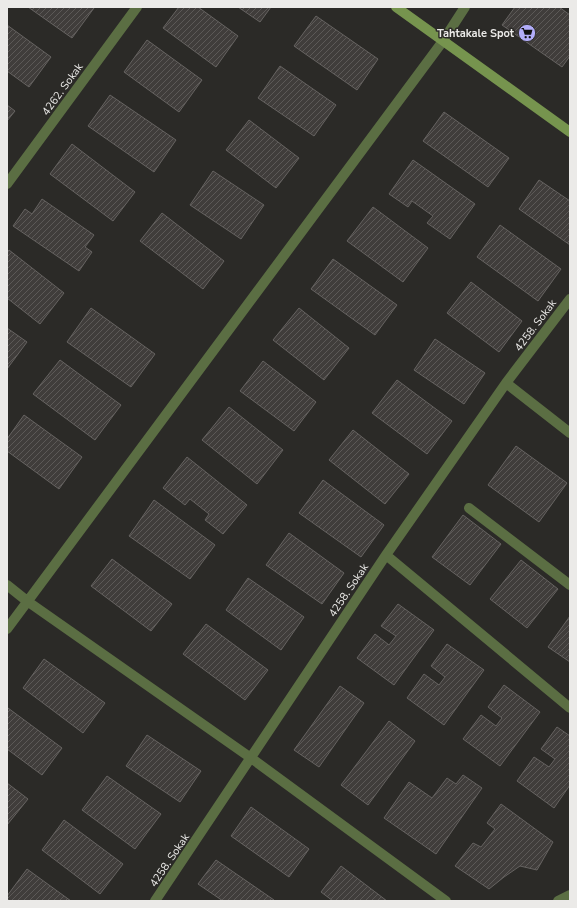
<svg xmlns="http://www.w3.org/2000/svg" width="577" height="908" viewBox="0 0 577 908" font-family="'Nunito Sans',sans-serif">
  <style>
    .building { fill: url(#building-hatch); stroke: #666361 }
    .lines { fill: none; stroke-linecap: round; stroke-linejoin: round }
    .lane { stroke: #5b6e43; stroke-width: 10 }
    .street { stroke: #5b6e43; stroke-width: 10 }
    .secondary { stroke: #76944e; stroke-width: 10 }
    .labels { text-anchor: middle; stroke-width: 3; stroke-linejoin: round; paint-order: stroke }
    .poi-label { font-size: 11px; font-weight: bold; fill: #ebeae8; stroke: #2b2a27; text-anchor: end }
    .street-label { font-size: 11px; fill: #ebeae8; stroke: #2b2a27 }
  </style>
  <defs>
    <pattern id="building-hatch" width="6" height="6" patternUnits="userSpaceOnUse"><rect width="6" height="6" fill="#403d3b"/><path d="M-1 1l2-2M0 6l6-6M5 7l2-2" fill="none" stroke="#5c5957"/></pattern>
  </defs>
  <rect width="100%" height="100%" fill="#2b2a27"/>
  <path class="building" d="M28,7h64l2,1 -22,30z
    M179,7h19l40,29 -22,31 -53,-39z
    M238,7h33l-11,15z
    M515,7h44l11,8v41l-8,11 -60,-42z
    M316,16l62,43 -21,31 -63,-44z
    M7,25l44,32 -22,30 -22,-16z
    M147,40l55,40 -23,32 -55,-40z
    M280,66l56,39 -22,31 -56,-38z
    M110,95l66,45 -22,32 -66,-46z
    M7,105l8,6 -8,10z
    M444,112l65,46 -21,29 -65,-46z
    M249,120l50,38 -23,30 -50,-38z
    M72,144l63,48 -22,29 -63,-47z
    M413,160l62,44 -25,35 -23,-16 6,-7 -21,-15 -4,6 -19,-13z
    M213,171l51,34 -23,34 -51,-34z
    M539,180l31,21v44l-51,-36z
    M42,199l52,36 -9,12 7,5 -13,19 -66,-45 12,-17 7,5z
    M373,207l55,41 -25,34 -56,-41z
    M162,213l62,48 -21,28 -63,-48z
    M500,225l61,44 -23,32 -61,-44z
    M9,250l55,43 -24,31 -33,-26v-45z
    M333,259l64,46 -22,30 -64,-46z
    M471,282l51,39 -23,31 -52,-39z
    M91,308l64,46 -24,33 -64,-45z
    M299,308l50,40 -25,32 -51,-40z
    M7,328l20,14 -20,27z
    M435,339l50,34 -21,31 -50,-34z
    M60,360l61,45 -26,35 -62,-46z
    M263,361l53,41 -22,29 -54,-40z
    M397,380l55,41 -25,33 -55,-41z
    M229,407l54,43 -26,34 -55,-44z
    M24,415l58,42 -23,32 -52,-38v-12z
    M353,430l56,44 -24,30 -56,-44z
    M516,446l51,37 -28,39 -51,-37z
    M187,457l60,48 -24,29 -18,-14 4,-6 -19,-15 -5,6 -22,-17z
    M323,480l61,45 -23,32 -62,-44z
    M154,500l61,45 -25,34 -61,-43z
    M463,515l38,29 -31,41 -38,-28z
    M289,533l55,40 -22,31 -56,-39z
    M112,559l60,45 -21,27 -60,-45z
    M521,560l37,29 -31,39 -37,-29z
    M248,578l56,39 -23,33 -55,-40z
    M398,604l36,26 -40,55 -37,-27 18,-24 14,11 7,-9 -15,-10z
    M570,616v46l-22,-15z
    M206,624l62,46 -23,30 -62,-46z
    M447,644l37,26 -40,55 -37,-27 17,-24 15,11 6,-8 -14,-11z
    M44,659l61,44 -22,30 -60,-45z
    M504,685l36,27 -40,54 -37,-27 18,-24 15,11 6,-8 -14,-11z
    M340,686l24,17 -45,64 -25,-17z
    M8,708l54,40 -20,27 -35,-26v-39z
    M389,721l26,20 -47,64 -27,-20z
    M557,727l13,9v49l-16,23 -37,-27 17,-24 15,10 6,-8 -14,-10z
    M147,735l54,36 -21,31 -54,-36z
    M463,775l19,13 -46,66 -52,-36 25,-36 23,16 15,-20 9,6z
    M107,776l54,38 -26,35 -53,-39z
    M7,783l21,16 -21,26z
    M501,804l52,38 -16,28 -17,-4 -16,11 -15,12 -34,-23 18,-23 8,4 14,-18 -8,-6z
    M251,807l58,42 -20,28 -58,-41z
    M64,820l59,44 -23,30 -58,-44z
    M216,860l58,40 -1,1h-50l-25,-17z
    M341,866l46,35h-54l-12,-9z
    M27,869l44,32h-61l-3,-2v-3z"/>
  <g class="lines">
    <path class="lane" d="M469,508l101,77"/>
    <path class="street" d="M7,184l130,-177
      M506,383l64,50
      M386,555l184,153
      M7,585l20,16 224,157 195,143
      M7,629l436,-588 22,-34
      M155,901l231,-346 120,-172 64,-84
      M558,901l12,-6"/>
    <path class="secondary" d="M396,7l174,125"/>
  </g>
  <defs>
    <symbol id="supermarket-disc" viewBox="-11 -11 22 22"><circle r="9.5" fill="#b2adf9" stroke="#2b2a27"/><path d="M-6-5.5h2.5l.6 2H6L4.5 2H-2.5L-4.4-4H-6ZM-1.5 3.2a1.3 1.3 0 1 0 .1 0ZM3 3.2a1.3 1.3 0 1 0 .1 0Z" fill="#111"/></symbol>
  </defs>
  <g fill-rule="evenodd">
    <use href="#supermarket-disc" x="517" y="23" width="20" height="20"/>
  </g>
  <g class="labels">
    <g class="poi-label">
      <text x="514" y="37">Tahtakale Spot</text>
    </g>
    <g class="street-label">
      <text transform="translate(62 89) rotate(-54)" y="4">4262. Sokak</text>
      <text transform="translate(535 325) rotate(-53)" y="4">4258. Sokak</text>
      <text transform="translate(348 590) rotate(-56)" y="4">4258. Sokak</text>
      <text transform="translate(169 860) rotate(-56)" y="4">4258. Sokak</text>
    </g>
  </g>
  <rect width="577" height="908" fill="none" stroke="#ebeae8" stroke-width="16"/>
</svg>
